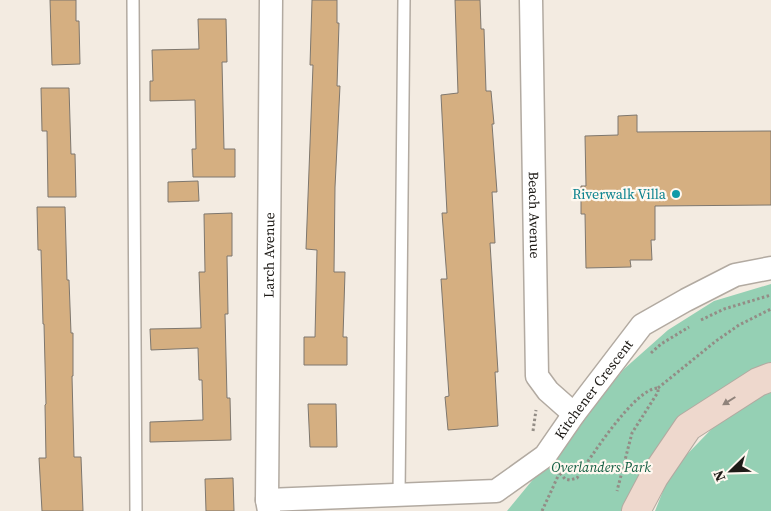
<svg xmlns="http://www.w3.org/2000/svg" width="771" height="511" viewBox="0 0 771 511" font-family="'Source Serif 4',serif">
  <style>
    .green { fill: #95d0b4 }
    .building { fill: #d5af81; stroke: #7e776e }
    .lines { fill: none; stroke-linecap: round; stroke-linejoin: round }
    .lane-casing { stroke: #b2aaa1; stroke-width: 14 }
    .street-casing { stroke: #b2aaa1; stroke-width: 25 }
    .secondary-casing { stroke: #b2aaa1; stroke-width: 30 }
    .path { stroke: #938d86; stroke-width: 3; stroke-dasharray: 2.5 2.5; stroke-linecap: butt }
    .lane { stroke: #fff; stroke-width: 11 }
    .street { stroke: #fff; stroke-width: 22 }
    .secondary { stroke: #eed8cd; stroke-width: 28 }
    .oneway { fill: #90837b }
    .culture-dot { fill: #0f9aa8; stroke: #fff8f0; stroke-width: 2 }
    .labels { text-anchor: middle; stroke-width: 4.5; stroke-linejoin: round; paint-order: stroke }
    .culture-label { font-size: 14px; fill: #0d838f; stroke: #fff8f0; text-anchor: end }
    .street-label { font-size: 14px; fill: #1e1b17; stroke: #fff8f0 }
    .park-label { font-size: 14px; font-style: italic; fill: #115d41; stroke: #fff8f0 }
  </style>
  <rect width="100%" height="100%" fill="#f3ebe1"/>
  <path class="green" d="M771,284v83l-15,6 -126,138h-123l117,-142 44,-39 46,-29z
    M771,391v120h-116l16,-40 56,-58z"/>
  <path class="building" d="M50,0h26v21h3l1,43 -28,1z
    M312,0h25v23h2l-2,63h3l-5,101 -1,85h11l-2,65h4v28h-43v-28h11l2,-87 -11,-1 7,-184h-3z
    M455,0h25l1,29h3l2,62h5l3,33h-2l5,68h-5l3,51h-5l8,129h-3l3,54 -50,4 -3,-33 4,-1 -8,-117h6l-5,-66h5l-6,-118 17,-2z
    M198,19h28l1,43h-5l2,87h11v28h-42l-1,-28h4l-1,-49 -45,1v-20h3l-1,-31 47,-1z
    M41,88h28l2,66h4l1,43h-28l-1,-66h-5z
    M637,115v17l134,-1v74l-116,1v34h-4l1,20h-22l1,7 -45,1 -1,-54h-4v-28h5l-1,-50 33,-1v-19z
    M198,181l1,20 -31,1v-20z
    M37,207h28l2,73h2l2,53h2v43h-1l2,81h7l2,54h-41l-3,-53h7l-1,-53 1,-1 -2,-80h-1l-2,-74h-3z
    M232,213v43h-5l1,58h-3l2,84h3l1,42 -81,2v-20l53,-2 -1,-40h-3l-1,-32 -47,2 -1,-21 51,-1 -2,-56h6l-1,-58z
    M308,404h28l1,43h-27z
    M233,478l1,33h-28l-1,-32z"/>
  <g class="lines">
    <defs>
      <path id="lane" d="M133,0l3,511
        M399,495l5,-495"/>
      <g id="street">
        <path id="s1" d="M531,0l6,376 11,15 26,23"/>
        <path id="s2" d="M267,500l229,-9 49,-35 29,-42 68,-89 44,-25 49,-25 36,-7"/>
        <path id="s3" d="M269,511l-2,-11 4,-500"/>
      </g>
      <path id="secondary" d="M636,511l18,-34 34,-50 70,-45 13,-5"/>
    </defs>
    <use href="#lane" class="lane-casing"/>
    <use href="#street" class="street-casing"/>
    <use href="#secondary" class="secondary-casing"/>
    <path class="path" d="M701,320l23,-11 47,-14
      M651,353l10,-9 28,-17
      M658,388l58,-47 23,-16 32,-16
      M533,431l3,-21
      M560,473l5,6 5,1 7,-2c13,-20 58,-90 81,-90v4l-26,41 -15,58
      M542,511l17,-37"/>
    <use href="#lane" class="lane"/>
    <use href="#street" class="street"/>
    <use href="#secondary" class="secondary"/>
  </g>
  <defs><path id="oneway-solid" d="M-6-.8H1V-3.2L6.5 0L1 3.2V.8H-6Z" transform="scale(1.25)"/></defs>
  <use class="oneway" href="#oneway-solid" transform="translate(729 401) rotate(148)"/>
  <circle class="culture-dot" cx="676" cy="194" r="5"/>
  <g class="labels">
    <g class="culture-label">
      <text x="666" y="199">Riverwalk Villa</text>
    </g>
    <g class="street-label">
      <text dy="5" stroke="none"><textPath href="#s1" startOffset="215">Beach Avenue</textPath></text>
      <text dy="5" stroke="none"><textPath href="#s3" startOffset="256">Larch Avenue</textPath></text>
      <text dy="5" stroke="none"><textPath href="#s2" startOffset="372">Kitchener Crescent</textPath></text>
    </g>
    <g class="park-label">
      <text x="601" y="472">Overlanders Park</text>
    </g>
  </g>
  <g transform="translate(731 471) rotate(247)" stroke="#fff8f0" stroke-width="4" paint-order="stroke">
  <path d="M0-4L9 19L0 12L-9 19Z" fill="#1e1b17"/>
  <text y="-8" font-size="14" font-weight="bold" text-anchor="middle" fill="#1e1b17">N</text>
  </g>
</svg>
